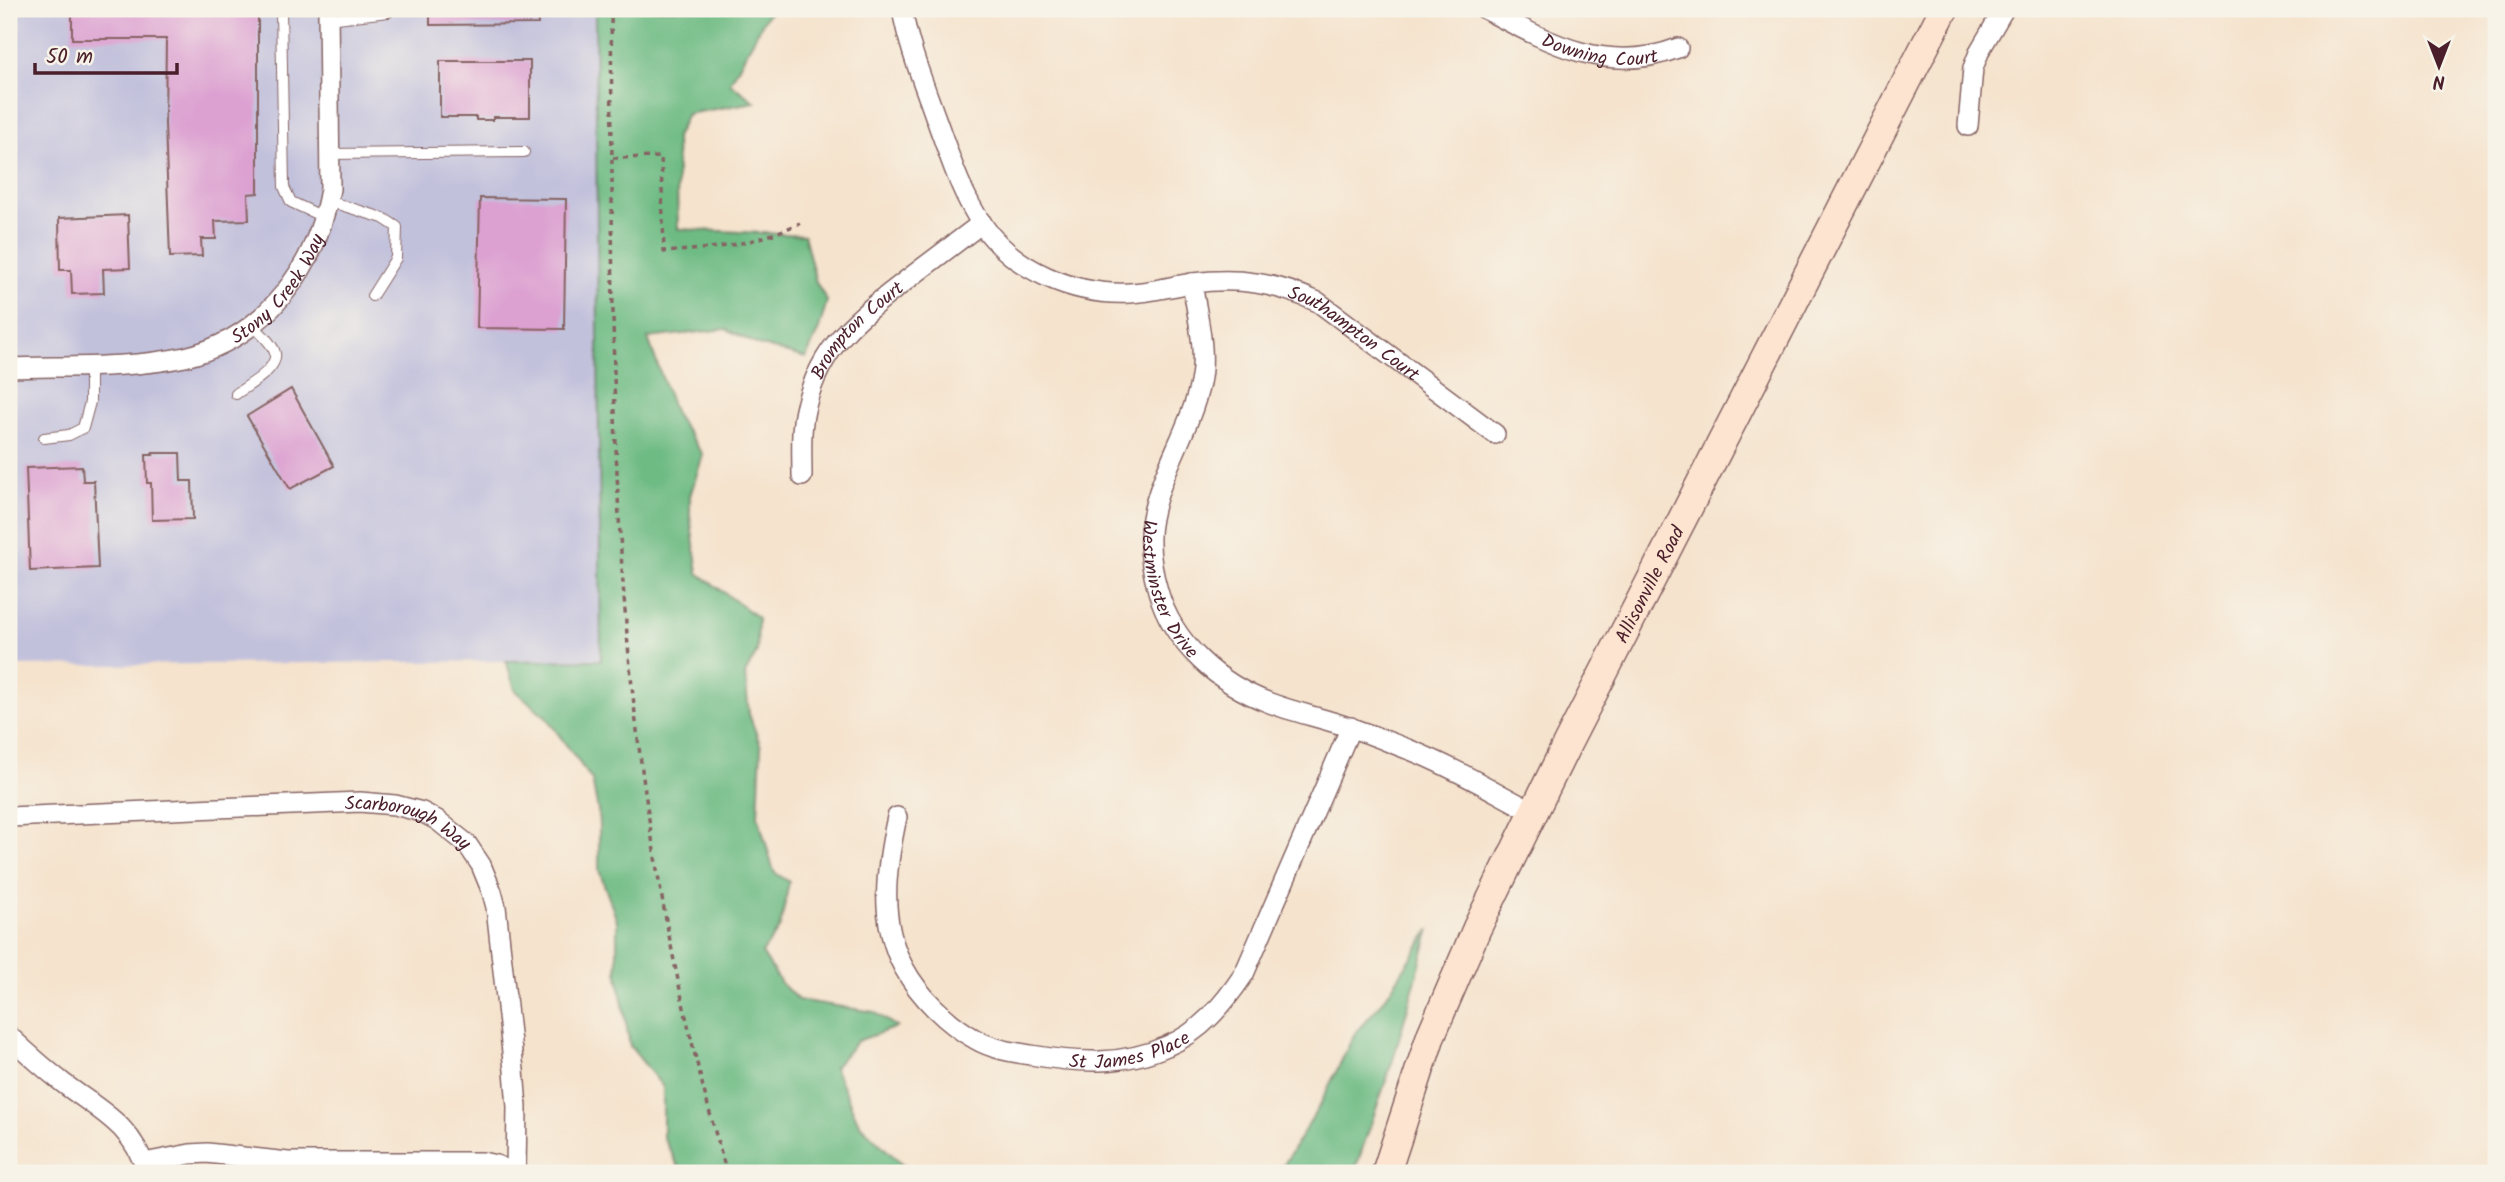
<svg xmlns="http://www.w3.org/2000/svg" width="2505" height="1182" viewBox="0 0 2505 1182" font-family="Kalam,sans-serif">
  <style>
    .industrial { fill: #c2c1dc }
    .forest { fill: #6ebb84; stroke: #5c6d58; stroke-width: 2 }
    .building { fill: #dca0d1 }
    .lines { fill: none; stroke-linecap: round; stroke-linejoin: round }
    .lane-casing { stroke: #866464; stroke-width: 12 }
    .street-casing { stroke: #866464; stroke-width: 22 }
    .secondary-casing { stroke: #866464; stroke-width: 31 }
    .path { stroke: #866464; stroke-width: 3.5; stroke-dasharray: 5 5; stroke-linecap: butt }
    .lane { stroke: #fff; stroke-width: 10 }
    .street { stroke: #fff; stroke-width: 19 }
    .secondary { stroke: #fde4d0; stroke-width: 28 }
    .labels { text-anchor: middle; stroke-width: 5; stroke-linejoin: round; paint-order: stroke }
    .street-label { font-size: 19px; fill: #4a1f2b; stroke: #f7f3e8 }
  </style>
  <rect width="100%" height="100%" fill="#f7f3e8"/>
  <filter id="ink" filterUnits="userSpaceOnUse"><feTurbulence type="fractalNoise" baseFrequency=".0143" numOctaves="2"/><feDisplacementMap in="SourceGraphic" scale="14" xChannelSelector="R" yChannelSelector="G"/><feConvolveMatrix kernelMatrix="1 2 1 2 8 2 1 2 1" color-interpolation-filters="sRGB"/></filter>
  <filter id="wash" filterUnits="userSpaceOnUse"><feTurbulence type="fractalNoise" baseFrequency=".00686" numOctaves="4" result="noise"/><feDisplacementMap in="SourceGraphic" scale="28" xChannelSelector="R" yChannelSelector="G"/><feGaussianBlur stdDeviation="1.57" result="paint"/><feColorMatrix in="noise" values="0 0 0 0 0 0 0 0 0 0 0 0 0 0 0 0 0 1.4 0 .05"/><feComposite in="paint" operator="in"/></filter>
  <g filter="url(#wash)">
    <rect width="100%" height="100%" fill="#f5e3cd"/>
    <path class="industrial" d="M9,9h586l6,651 -592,6z"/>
    <path class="forest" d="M595,9h177l-7,9 -35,65 25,19 -68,12 -11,23 2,92 126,6 12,47 11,19 -8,28 -13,29 -48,-13 -32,-16 -78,9 27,76 28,41 -13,41v20l8,57 60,45 -1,34 -12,22 4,40 12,33 -3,69 16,56 15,10 -9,45 -18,26 19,30 17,17 76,12 23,15 -40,14 -23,26 25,57 52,49h-229l-19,-36v-50l-33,-41 -13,-76v-49l-18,-51v-54l-7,-36 -47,-64 -30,-26 -9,-29 95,-1z
      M1430,929l-37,131 -39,113h-75l42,-70 34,-70 29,-33z"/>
    <g id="blocks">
      <path class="building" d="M72,9h168v4h18v180l-10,1 1,26 -34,1 1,18h-15l1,17 -32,1 -5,-133 1,-85h-94z
        M430,9h107l1,15 -108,1z
        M440,61h90v56h-37v3h-17v-3h-36z
        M480,198l86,1 -2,130 -87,-1z
        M128,215l2,53 -27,1 1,24 -32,1 -1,-24h-11l-1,-52z
        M291,389l43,77 -44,23 -43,-73z
        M152,453h28l1,28h11l1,38 -41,1 -1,-37h-4l-1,-28h7z
        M82,466l1,15h11l4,87 -68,3 -4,-103z"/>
    </g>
  </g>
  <g filter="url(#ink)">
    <use href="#blocks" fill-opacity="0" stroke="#866464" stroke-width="2"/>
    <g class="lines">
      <defs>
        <path id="lane" d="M281,9l3,178 7,15 32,15
          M328,19l60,-7 3,-3
          M329,154l195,-2
          M328,201l55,17 14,9 -1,31 -24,38
          M236,394c12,-9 46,-26 38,-44 -4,-9 -15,-18 -22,-26
          M44,438l25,-3 14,-7 7,-26v-37"/>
        <g id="street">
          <path id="s1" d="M902,9c6,36 21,73 33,107 13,35 25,76 47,108 31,46 93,72 148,69 21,-1 42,-7 63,-10 46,-6 82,0 125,19l177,132"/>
          <path id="s2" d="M1485,9c62,33 122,67 193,39"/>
          <path d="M1968,126l5,-58 7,-18 24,-41"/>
          <path id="s3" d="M1192,283c5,32 15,68 8,100 -10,47 -39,87 -48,135 -5,24 -1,49 6,73 15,53 61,93 112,112 26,10 54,15 81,25 20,6 40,15 59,22 43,17 83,41 123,62"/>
          <path id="s4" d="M9,368c58,-2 119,1 176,-11 80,-19 132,-90 145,-168l-2,-180"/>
          <path id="s5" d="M802,476c0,-23 -2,-48 4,-70 15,-62 54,-90 102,-127 25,-19 49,-37 74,-56"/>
          <path id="s6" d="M9,817l351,-15 35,3 27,7 15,8 30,24 14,21 11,27 4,15 18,163 3,37 -1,66"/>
          <path id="s7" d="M897,817c-11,50 -19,104 7,151 15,28 44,56 71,71 17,10 37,13 56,16 47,8 91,11 136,-9 34,-14 57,-42 77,-72l107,-247"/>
          <path d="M9,1036c17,16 35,32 54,47 37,28 70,42 84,90"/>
          <path d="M144,1163l46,-9 17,-1 81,9h194l14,3 18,8"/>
        </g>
        <g id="secondary">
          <path id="s8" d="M1386,1173l45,-138 46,-107 91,-186 376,-733"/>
        </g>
      </defs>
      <use href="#lane" class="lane-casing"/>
      <use href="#street" class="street-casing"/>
      <use href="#secondary" class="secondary-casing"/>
      <path class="path" d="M611,9c2,181 -1,362 10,543 12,204 47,425 106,621
        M613,158l48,-1 3,95c54,-4 85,-6 136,-29"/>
      <use href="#lane" class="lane"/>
      <use href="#street" class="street"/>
      <use href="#secondary" class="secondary"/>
    </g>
  </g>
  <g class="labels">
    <g class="street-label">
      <text dy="7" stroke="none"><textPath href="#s2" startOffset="124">Downing Court</textPath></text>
      <text dy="7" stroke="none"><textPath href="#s4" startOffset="296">Stony Creek Way</textPath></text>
      <text dy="7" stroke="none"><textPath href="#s5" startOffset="164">Brompton Court</textPath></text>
      <text dy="7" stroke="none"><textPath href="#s1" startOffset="639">Southampton Court</textPath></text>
      <text dy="7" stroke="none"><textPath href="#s8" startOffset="646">Allisonville Road</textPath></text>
      <text dy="7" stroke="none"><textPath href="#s3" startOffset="320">Westminster Drive</textPath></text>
      <text dy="7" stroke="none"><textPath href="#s6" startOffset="404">Scarborough Way</textPath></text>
      <text dy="7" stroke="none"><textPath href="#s7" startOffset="415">St James Place</textPath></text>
    </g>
  </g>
  <rect width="2505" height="1182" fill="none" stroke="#f7f3e8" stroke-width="35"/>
  <g transform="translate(2439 66) rotate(180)" stroke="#f7f3e8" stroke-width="5" paint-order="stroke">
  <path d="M0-5L12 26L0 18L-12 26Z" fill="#4a1f2b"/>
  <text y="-10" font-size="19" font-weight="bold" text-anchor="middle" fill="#4a1f2b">N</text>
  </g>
  <path d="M35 63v10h142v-10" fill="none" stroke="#4a1f2b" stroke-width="3.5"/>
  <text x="46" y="63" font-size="21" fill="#4a1f2b" stroke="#f7f3e8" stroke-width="5" paint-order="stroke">50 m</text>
</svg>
